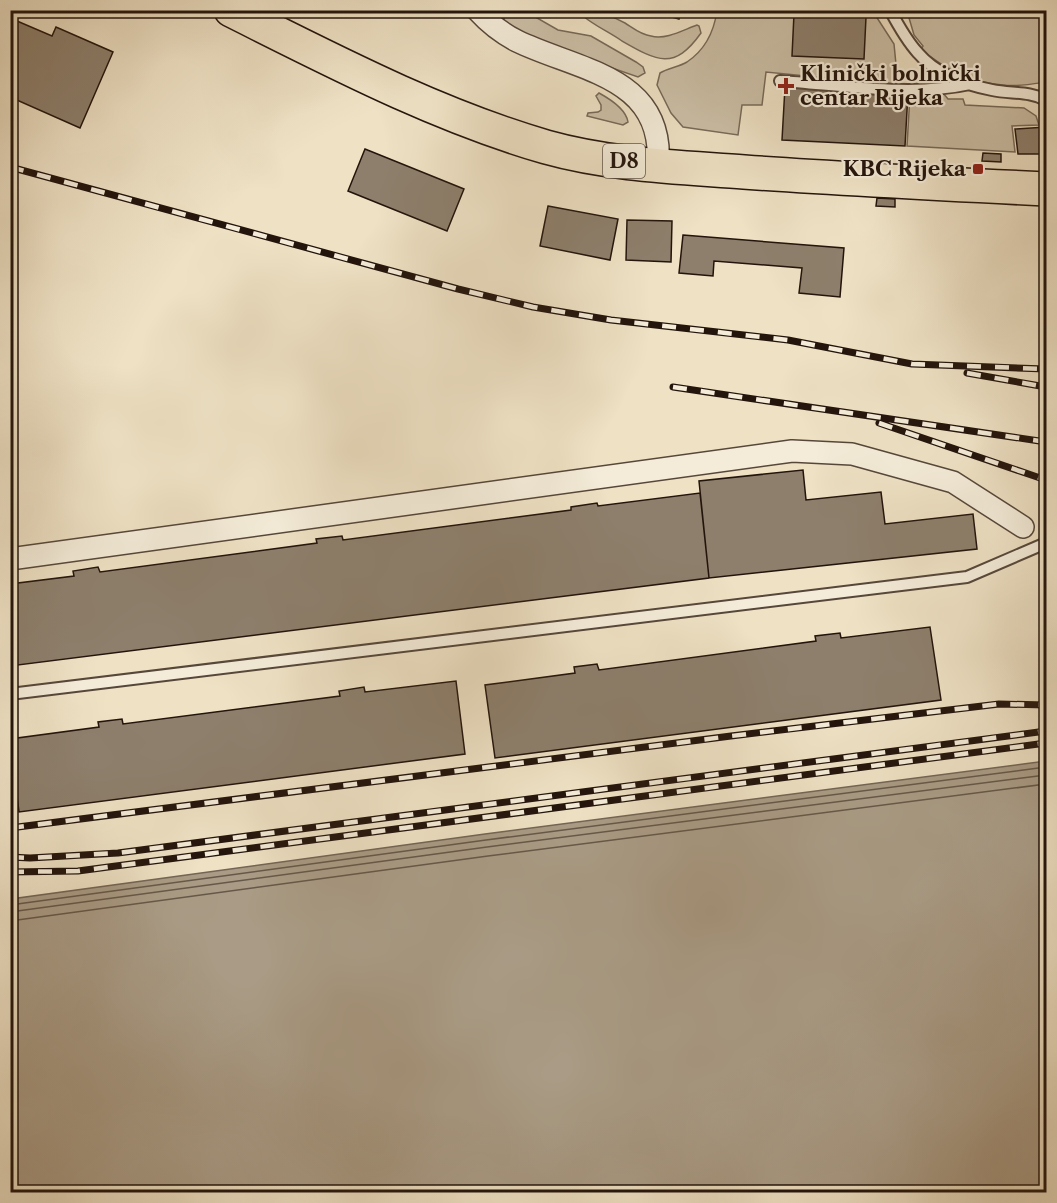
<svg xmlns="http://www.w3.org/2000/svg" width="1057" height="1203" viewBox="0 0 1057 1203" font-family="'Libre Caslon Text',serif">
  <style>
    .green { fill: #cbbea5; stroke: #776958; stroke-width: 1.5 }
    .water { fill: #a99b85; stroke: #736555; stroke-width: 1.5 }
    .lines { fill: none; stroke-linecap: round; stroke-linejoin: round }
    .shore { stroke: #665848; stroke-width: 1.5 }
    .building { fill: #8d7f6c; stroke: #23140c; stroke-width: 1.5 }
    .lane-casing { stroke: #56473a; stroke-width: 14 }
    .street-casing { stroke: #56473a; stroke-width: 24 }
    .primary-casing { stroke: #23140c; stroke-width: 36 }
    .lane { stroke: #f4ecd9; stroke-width: 10 }
    .street { stroke: #f4ecd9; stroke-width: 21 }
    .primary { stroke: #eee1c4; stroke-width: 33 }
    .rail-casing { stroke: #23140c; stroke-width: 7 }
    .rail { stroke: #f4ecd9; stroke-width: 4.5; stroke-dasharray: 14; stroke-linecap: butt }
    .poi-dot { fill: #8f2418; stroke: #f4ecd9; stroke-width: 2 }
    .labels { text-anchor: middle; stroke-width: 4.5; stroke-linejoin: round; paint-order: stroke }
    .shield { fill: #f4ecd9; stroke: #62554a; stroke-width: 1.5 }
    .shield-label { font-size: 20px; font-weight: bold; fill: #23140c }
    .poi-label { font-size: 21px; font-weight: bold; fill: #23140c; stroke: #f4ecd9; text-anchor: start }
  </style>
  <rect width="100%" height="100%" fill="#eee1c4"/>
  <filter id="stains"><feTurbulence type="fractalNoise" baseFrequency=".00333" numOctaves="4"/><feColorMatrix values="0 0 0 0 .2 0 0 0 0 .09 0 0 0 0 .02 0 0 0 .5 -.17"/></filter>
  <radialGradient id="worn" r=".72"><stop offset=".6" stop-color="#630" stop-opacity="0"/><stop offset="1" stop-color="#630" stop-opacity=".3"/></radialGradient>
  <path class="green" d="M872,10l22,34 4,41 -132,-13 -4,33h-20l-4,30 -55,-8 -12,-14 -14,-28 3,-12c8,-5 19,-6 27,-11 18,-12 27,-31 30,-51z
    M504,11h21l33,19 33,6 45,26 7,5 2,6 -7,4 -78,-27 -33,-14 -23,-13z
    M584,11c13,-1 30,6 41,12 8,5 16,12 26,13 15,4 32,-6 46,-11l2,1 2,7c-27,38 -44,28 -79,8 -13,-9 -27,-15 -39,-25z
    M907,11h134l5,30v41c-13,2 -29,5 -43,3 -28,-2 -61,-17 -82,-36l2,-3 -9,-11z
    M599,93c11,6 27,16 29,29l-5,3 -36,-9 1,-3 10,-1 3,-2v-5l-5,-9z
    M943,93l5,6h15l2,6 59,3 12,8 3,9 -27,1 3,26 -108,-6 3,-51z"/>
  <path class="water" d="M1046,761v431h-1035v-293l474,-65z"/>
  <g class="lines">
    <path class="shore" d="M10,905l476,-65 560,-73
      M10,912l477,-65 559,-72
      M10,921l478,-65 558,-72"/>
  </g>
  <path class="building" d="M648,10h34l-3,9z
    M794,14l72,3 -2,42 -72,-3z
    M10,18l42,18 4,-9 57,25 -33,76 -70,-31z
    M785,87l123,6 -3,53 -123,-6z
    M1046,127v27h-28l-3,-25z
    M365,149l99,40 -17,42 -99,-40z
    M983,153l18,1v8l-19,-1z
    M877,198l18,1v8l-19,-1z
    M548,206l70,13 -8,41 -70,-14z
    M627,220l45,1 -1,41 -45,-2z
    M683,235l161,13 -4,49 -41,-4 3,-25 -88,-7 -1,15 -34,-3z
    M803,470l3,30 75,-8 4,32 88,-10 4,35 -268,29 -10,-97z
    M700,493l9,85 -699,88v-82l64,-8 -1,-5 25,-4 2,5 217,-29 -1,-4 26,-3 1,4 228,-30v-3l26,-4 1,3z
    M930,627l11,73 -446,58 -10,-73 90,-12 -1,-6 23,-3 2,6 217,-29 -1,-5 25,-3 1,5z
    M456,681l9,73 -446,58 -9,-73 89,-12 -1,-5 24,-3 1,5 217,-28 -1,-5 25,-4 1,5z"/>
  <g class="lines">
    <defs>
      <path id="lane" d="M890,10c8,15 17,31 28,43 18,21 48,32 74,37 19,4 37,1 54,10
        M780,81c61,4 131,16 190,3
        M10,694l957,-117 79,-34"/>
      <path id="street" d="M477,10c11,12 26,24 40,31 62,30 148,35 141,125
        M10,559l782,-108 60,3 101,28 70,45"/>
      <path id="primary" d="M231,10c102,51 205,105 315,137 64,18 132,20 198,25 101,7 201,12 302,17"/>
    </defs>
    <use href="#lane" class="lane-casing"/>
    <use href="#street" class="street-casing"/>
    <use href="#primary" class="primary-casing"/>
    <use href="#lane" class="lane"/>
    <use href="#street" class="street"/>
    <use href="#primary" class="primary"/>
    <defs>
      <path id="rail" d="M10,167l448,122 75,18 78,13 177,20 124,24 134,5
        M967,373l79,14
        M673,387l373,55
        M879,423l167,57
        M10,828l721,-92 268,-32 47,1
        M10,857l20,1 88,-5 928,-122
        M10,872l68,-1 968,-128"/>
    </defs>
    <use href="#rail" class="rail-casing"/>
    <use href="#rail" class="rail"/>
  </g>
  <g class="poi-dot">
    <path d="M783 77h6v6h6v6h-6v6h-6v-6h-6v-6h6z"/>
    <rect x="972" y="163" width="12" height="12" rx="3"/>
  </g>
  <g class="labels">
    <rect class="shield" x="603" y="144" width="42" height="34" rx="4.5"/>
    <g class="shield-label">
      <text x="624" y="168">D8</text>
    </g>
    <g class="poi-label">
      <text x="800" y="81">Klinički bolnički<tspan x="800" dy="24">centar Rijeka</tspan></text>
      <text x="966" y="176" text-anchor="end">KBC Rijeka</text>
    </g>
  </g>
  <rect width="1057" height="1203" fill="none" stroke="#eee1c4" stroke-width="36"/>
  <rect x="12" y="12" width="1033" height="1179" fill="none" stroke="#23140c" stroke-width="3"/>
  <rect x="18" y="18" width="1021" height="1167" fill="none" stroke="#23140c" stroke-width="1.5"/>
  <rect width="100%" height="100%" filter="url(#stains)"/>
  <rect width="100%" height="100%" fill="url(#worn)"/>
</svg>
